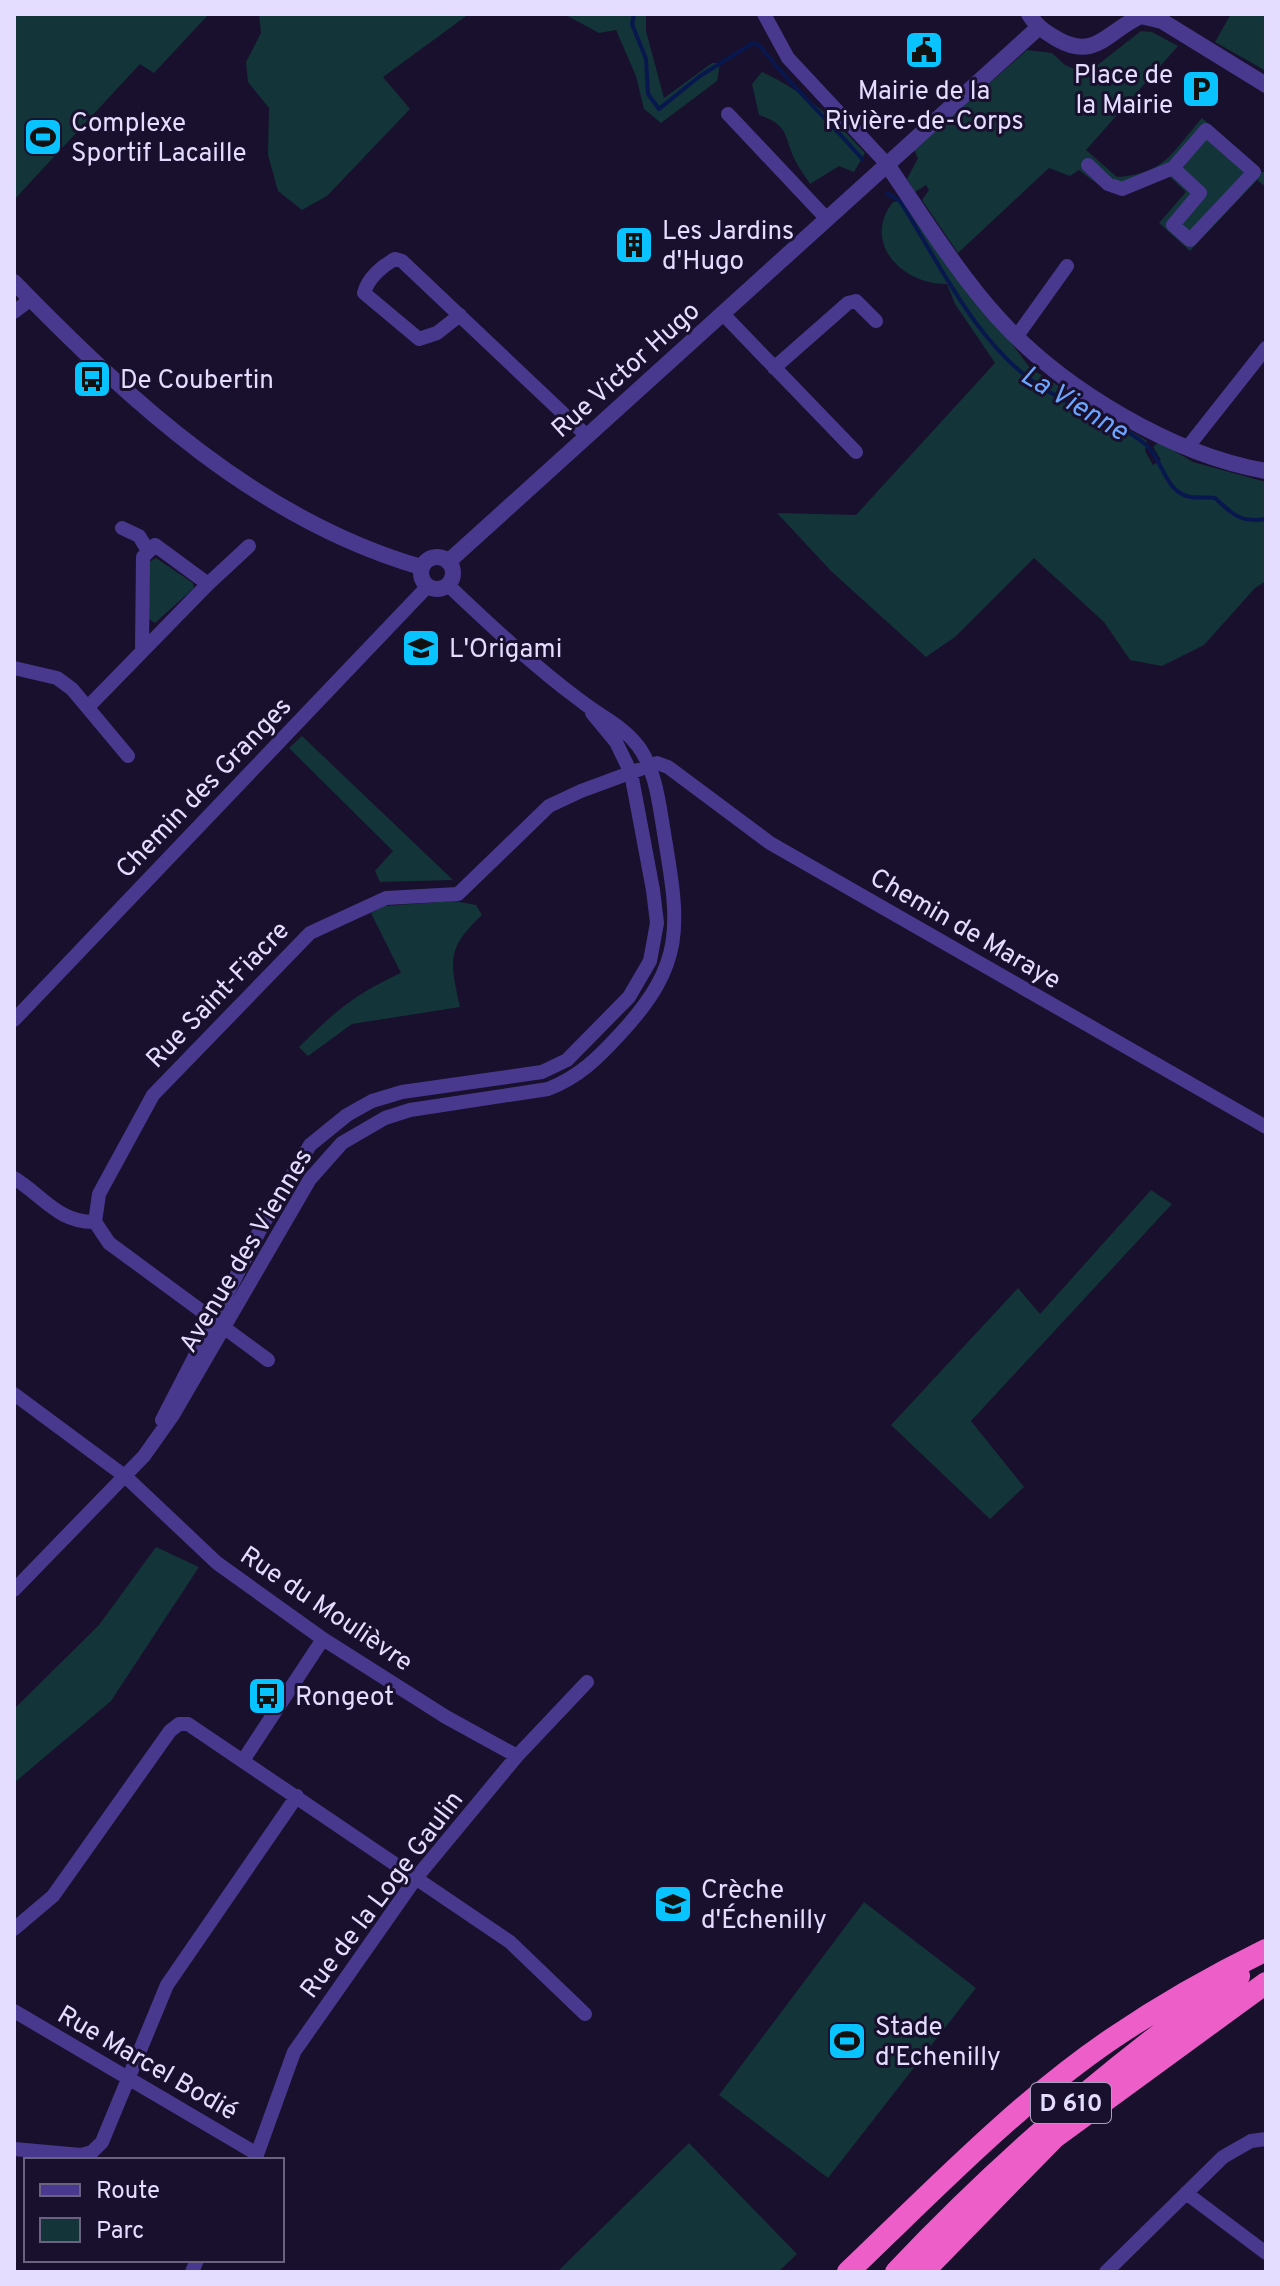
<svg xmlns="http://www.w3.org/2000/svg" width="1280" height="2286" viewBox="0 0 1280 2286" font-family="Overpass,sans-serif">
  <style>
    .green { fill: #133438 }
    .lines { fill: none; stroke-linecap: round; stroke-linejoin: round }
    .stream { stroke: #08184e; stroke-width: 4 }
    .minor { stroke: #49398e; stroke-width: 14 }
    .tertiary { stroke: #49398e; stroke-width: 16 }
    .trunk { stroke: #ed5ec8; stroke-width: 22 }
    .labels { text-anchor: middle; stroke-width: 6; stroke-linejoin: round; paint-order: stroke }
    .shield { fill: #19102d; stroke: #a8a0c0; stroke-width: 2 }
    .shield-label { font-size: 24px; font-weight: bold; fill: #e5ddff }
    .poi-label { font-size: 26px; fill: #e5ddff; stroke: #19102d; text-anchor: start }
    .street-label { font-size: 26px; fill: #e5ddff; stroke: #19102d }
    .water-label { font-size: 28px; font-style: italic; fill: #6ba5ff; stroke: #19102d }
  </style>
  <rect width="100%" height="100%" fill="#19102d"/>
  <path class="green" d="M14,14h195l-55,59 -14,-9 -126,136z
    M259,14h210l-86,63 27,32 -83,87 -25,14 -24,-19 -10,-36 1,-47 -21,-26 -2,-20 15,-29z
    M564,14h82v17l18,67 48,-35h8l-3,18 -56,42 -17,-14 -8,-33 -20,-46 -17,3z
    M1231,14h35v57l-51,-29z
    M1141,31l11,1 26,14 -92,104 31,27c48,-3 55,-25 85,-59l58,54h6v15l-9,-7 -67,71 -31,-28 27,-31 -17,-16c-54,16 -39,34 -90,-6l-9,6 -21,-8 -91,85 -36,-53 7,-10 -3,-5 -11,7 -8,-13 11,-21 -4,-8 113,-100 25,3 13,12 21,9z
    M762,72c43,20 71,46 103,81l-11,19 -15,-6 -29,18c-4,-7 -10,-14 -14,-22 -13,-25 -5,-36 -37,-47l-7,-31z
    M900,201l12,7 118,160 117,73 -2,10 8,14 8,-5 -8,-13 6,-5 34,20 73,20v99l-11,7 -51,57 -42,21 -32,-6 -26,-38 -70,-64 -79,79 -29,20 -95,-86 -54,-58 79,2 139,-152 -40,-59 -8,-20c-44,1 -86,-41 -54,-82z
    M156,558l37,25 1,5 -39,35 -9,-6 1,-54z
    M302,736l151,144 -73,2 -5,-11 18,-20 -104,-103z
    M454,901l22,4 6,10c-36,34 -32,46 -22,92l-108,17 -44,32 -9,-9c37,-36 54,-52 102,-74l-30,-60 13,-7z
    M1151,1190l21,14 -201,217 53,66 -34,32 -99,-94 127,-137 22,26z
    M156,1547l43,20 -88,134 -97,82v-74l85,-84z
    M864,1902l112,86 -148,190 -109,-83z
    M689,2143l108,111 -19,18h-221z"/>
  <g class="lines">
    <path class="stream" d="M584,14h16
      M634,14l-2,10 14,35 2,35 11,15 41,-33 53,-33 7,3c31,41 69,74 102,113
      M887,193l13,8c40,63 75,141 138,184 34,23 75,33 107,59 18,14 19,49 46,53 8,1 16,0 24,1 18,17 26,25 51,21"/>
    <path class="minor" d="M764,14l24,44 98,105
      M728,114l98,104
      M1088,165l20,19 14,5 51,-21 33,-38 48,42 -64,68 -17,-15 27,-32 -27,-25
      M14,312l17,-13
      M722,313l134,139
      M460,315l-23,18 -18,6 -55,-46c4,-15 18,-27 31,-34l7,2 185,175
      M1017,336l50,-70
      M774,368l74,-65 8,-2 20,20
      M1187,448l79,-100
      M122,528l17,8 8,13
      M208,584l41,-38
      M14,668l43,10 15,11 56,67
      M88,707l120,-123 -53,-39 -12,12 -1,94
      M14,1020l413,-433
      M14,1178c29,18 45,45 81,44l14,21 159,117
      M95,1222l4,-28 54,-99 157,-162 76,-35 72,-4 91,-88 32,-15 76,-28 11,4 102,76 496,284
      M14,1394l112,83 91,86 106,76 123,78 71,39
      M162,1420l100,-194 48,-81 37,-30 25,-14 30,-9 140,-20 25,-12 62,-63 21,-36 7,-38 -4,-33 -22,-117 -15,-31 -24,-29
      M14,1590l130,-134 29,-41 137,-236 32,-36 43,-25 25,-8 138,-21c31,-12 50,-31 72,-55 67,-72 59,-110 44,-201 -5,-29 -8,-63 -26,-87 -16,-21 -37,-29 -57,-45 -47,-35 -91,-76 -133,-116
      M244,1759l79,-120
      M14,1929l39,-33 117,-165 9,-7h9l322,218 75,72
      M14,2011l243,143
      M14,2149l67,6 11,-3 10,-10 65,-157 130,-189
      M255,2160l39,-108 122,-174 101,-122 70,-74
      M1186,2193l80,60
      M192,2272l5,-12
      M1106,2272l117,-115 28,-16 15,-2"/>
    <path class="tertiary" d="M1029,14c8,13 15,17 28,25 39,22 50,-8 84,-23l21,5 104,64
      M886,163c36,52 71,110 114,157 63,69 173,135 266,151
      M14,282c116,119 244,238 407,285
      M421 573a16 16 0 1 1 32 0a16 16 0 1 1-32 0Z
      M448,562l590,-534"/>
    <path class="trunk" d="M848,2272c85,-81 168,-168 265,-234 49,-33 100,-62 153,-88
      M896,2272c105,-111 217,-208 343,-296
      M923,2272l132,-135 211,-154"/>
  </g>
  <defs>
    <symbol id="civic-square" viewBox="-11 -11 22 22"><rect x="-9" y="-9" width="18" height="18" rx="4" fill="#09c3ff" stroke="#19102d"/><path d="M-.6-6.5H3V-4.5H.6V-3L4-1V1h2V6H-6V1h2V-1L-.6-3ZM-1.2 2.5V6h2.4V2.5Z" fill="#111"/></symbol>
    <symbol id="parking-square" viewBox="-11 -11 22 22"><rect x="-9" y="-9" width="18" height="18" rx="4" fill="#09c3ff" stroke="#19102d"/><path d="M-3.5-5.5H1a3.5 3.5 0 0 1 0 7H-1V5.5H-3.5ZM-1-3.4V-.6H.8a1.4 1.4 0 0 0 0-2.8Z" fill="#111"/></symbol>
    <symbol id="stadium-square" viewBox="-11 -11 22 22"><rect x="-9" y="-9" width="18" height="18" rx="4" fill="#09c3ff" stroke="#19102d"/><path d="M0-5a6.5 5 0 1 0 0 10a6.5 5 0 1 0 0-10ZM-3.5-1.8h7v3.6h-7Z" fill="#111"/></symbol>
    <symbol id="building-square" viewBox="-11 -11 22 22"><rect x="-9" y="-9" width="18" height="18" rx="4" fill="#09c3ff" stroke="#19102d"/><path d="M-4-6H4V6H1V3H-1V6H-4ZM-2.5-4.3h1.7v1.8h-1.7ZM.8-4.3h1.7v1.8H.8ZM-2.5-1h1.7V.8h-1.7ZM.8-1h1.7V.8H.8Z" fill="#111"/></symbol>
    <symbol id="bus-square" viewBox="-11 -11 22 22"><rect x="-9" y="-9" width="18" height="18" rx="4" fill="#09c3ff" stroke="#19102d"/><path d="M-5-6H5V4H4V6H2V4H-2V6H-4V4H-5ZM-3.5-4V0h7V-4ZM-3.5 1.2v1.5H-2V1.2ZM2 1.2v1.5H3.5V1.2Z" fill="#111"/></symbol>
    <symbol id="school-square" viewBox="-11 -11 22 22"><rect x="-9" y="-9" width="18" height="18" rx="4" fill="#09c3ff" stroke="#19102d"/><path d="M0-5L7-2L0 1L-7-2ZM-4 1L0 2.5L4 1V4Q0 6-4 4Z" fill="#111"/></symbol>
  </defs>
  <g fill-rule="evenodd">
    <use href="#civic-square" x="902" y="28" width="44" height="44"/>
    <use href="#parking-square" x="1179" y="67" width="44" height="44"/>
    <use href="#stadium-square" x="21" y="115" width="44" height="44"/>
    <use href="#building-square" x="612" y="223" width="44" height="44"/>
    <use href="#bus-square" x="70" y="357" width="44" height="44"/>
    <use href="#school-square" x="399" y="626" width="44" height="44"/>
    <use href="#bus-square" x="245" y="1674" width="44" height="44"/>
    <use href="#school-square" x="651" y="1882" width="44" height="44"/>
    <use href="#stadium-square" x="825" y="2019" width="44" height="44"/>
  </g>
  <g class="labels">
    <rect class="shield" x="1031" y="2083" width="80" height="40" rx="6"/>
    <g class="shield-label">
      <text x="1071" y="2111">D 610</text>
    </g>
    <g class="poi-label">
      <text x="1173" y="83" text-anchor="end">Place de<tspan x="1173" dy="30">la Mairie</tspan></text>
      <text x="924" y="99" text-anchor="middle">Mairie de la<tspan x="924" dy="30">Rivière-de-Corps</tspan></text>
      <text x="71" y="131">Complexe<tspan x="71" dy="30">Sportif Lacaille</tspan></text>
      <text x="662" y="239">Les Jardins<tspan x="662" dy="30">d'Hugo</tspan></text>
      <text x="120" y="388">De Coubertin</text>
      <text x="449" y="657">L'Origami</text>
      <text x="295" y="1705">Rongeot</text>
      <text x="701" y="1898">Crèche<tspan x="701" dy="30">d'Échenilly</tspan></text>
      <text x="875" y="2035">Stade<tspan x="875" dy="30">d'Echenilly</tspan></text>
    </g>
    <g class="street-label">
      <text transform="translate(625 369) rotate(-42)" y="9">Rue Victor Hugo</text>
      <text transform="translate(203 787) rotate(-46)" y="9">Chemin des Granges</text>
      <text transform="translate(966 928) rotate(30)" y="9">Chemin de Maraye</text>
      <text transform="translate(217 994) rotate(-46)" y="9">Rue Saint-Fiacre</text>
      <text transform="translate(245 1250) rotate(-59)" y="9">Avenue des Viennes</text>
      <text transform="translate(327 1608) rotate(34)" y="9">Rue du Moulièvre</text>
      <text transform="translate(381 1894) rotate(-53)" y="9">Rue de la Loge Gaulin</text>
      <text transform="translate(148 2062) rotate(30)" y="9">Rue Marcel Bodié</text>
    </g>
    <g class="water-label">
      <text transform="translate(1075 402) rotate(31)" y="10">La Vienne</text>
    </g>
  </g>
  <rect width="1280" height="2286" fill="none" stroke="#e5ddff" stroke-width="32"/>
  <rect x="24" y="2158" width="260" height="104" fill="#19102d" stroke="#6b6281" stroke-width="2"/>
  <rect x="40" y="2184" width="40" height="12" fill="#49398e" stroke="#6b6281" stroke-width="2"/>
  <text x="96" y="2198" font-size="24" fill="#e5ddff">Route</text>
  <rect x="40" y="2218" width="40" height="24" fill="#133438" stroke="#6b6281" stroke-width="2"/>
  <text x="96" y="2238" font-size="24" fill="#e5ddff">Parc</text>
</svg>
